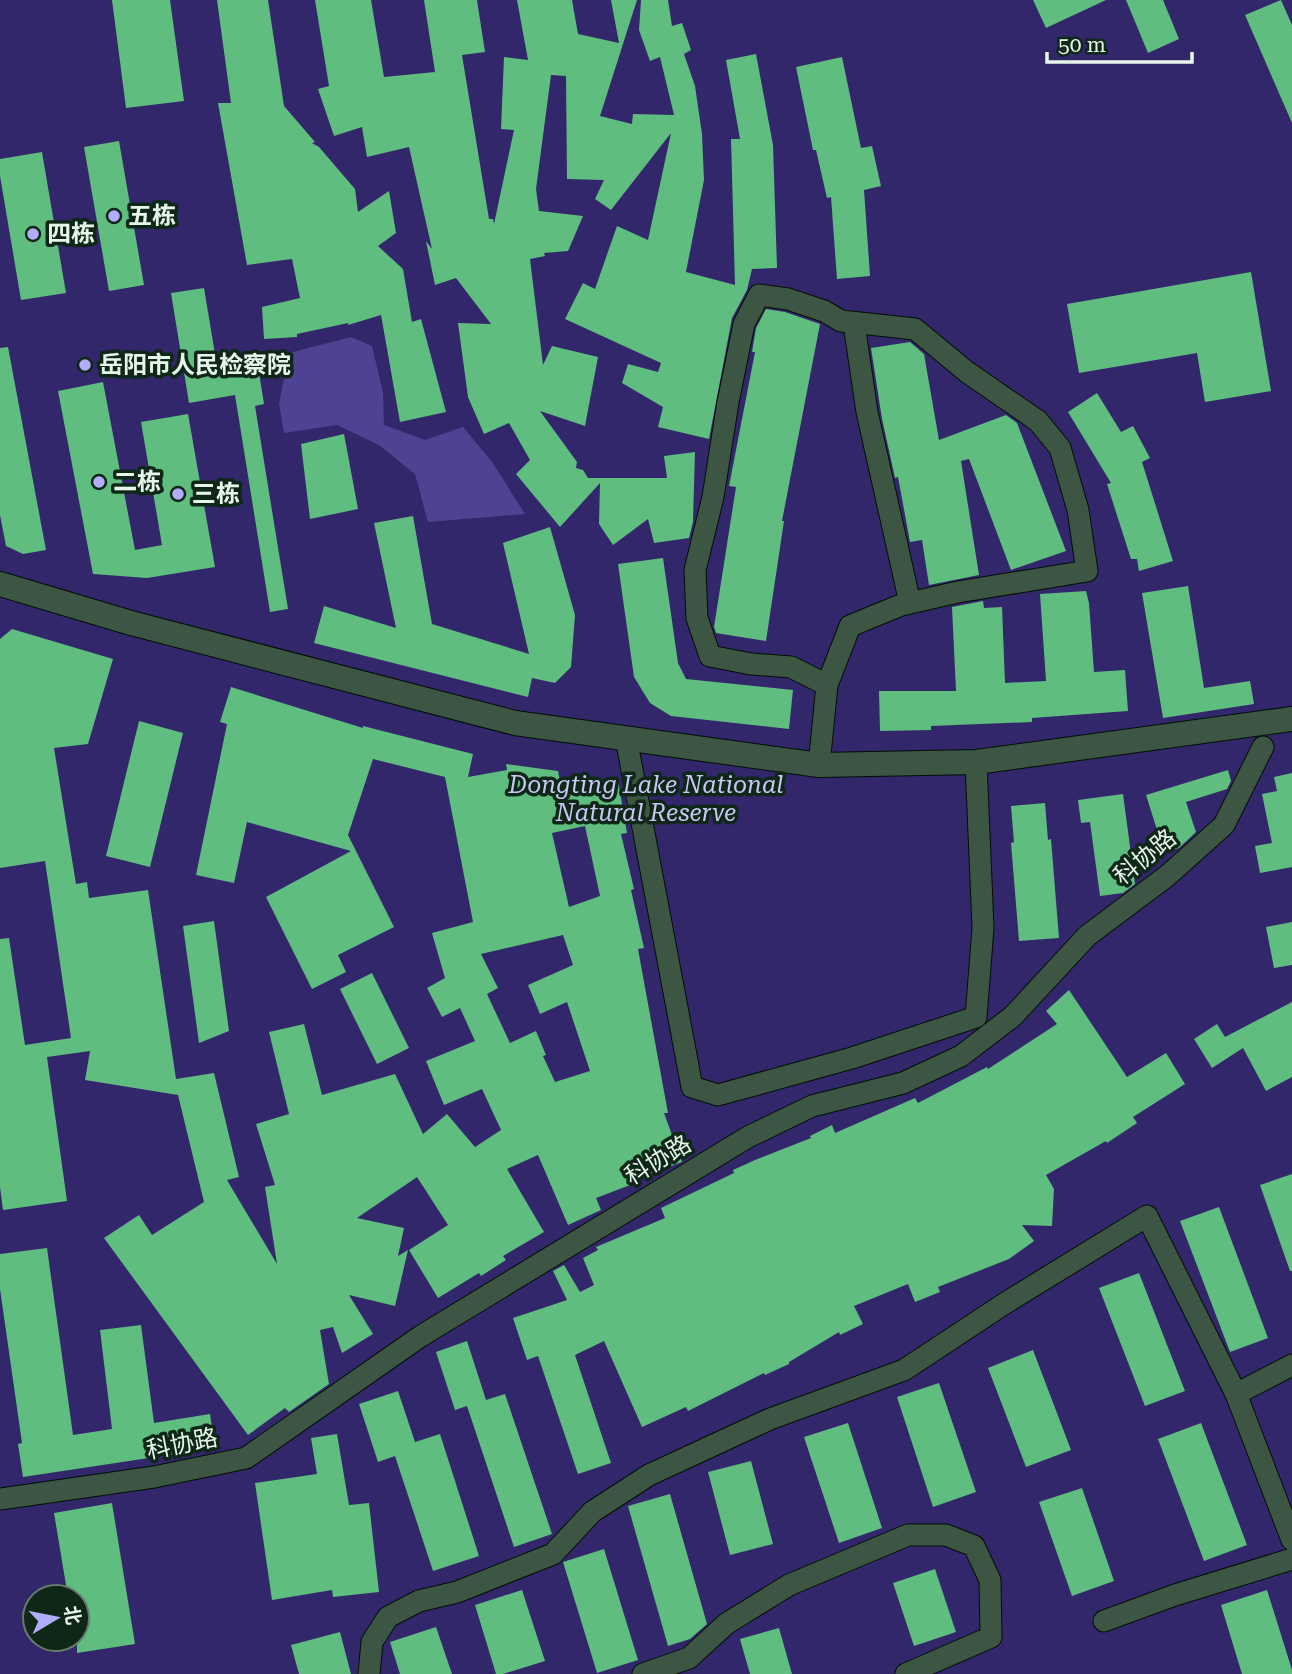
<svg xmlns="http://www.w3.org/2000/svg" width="1292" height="1674" viewBox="0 0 1292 1674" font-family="'Roboto Serif','Noto Sans SC',serif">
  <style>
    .green { fill: #32276b; fill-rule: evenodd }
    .forest { fill: #4e4393 }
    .building { fill: #5fbd7f; fill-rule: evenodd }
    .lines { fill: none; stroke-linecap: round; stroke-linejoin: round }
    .minor-casing { stroke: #000f03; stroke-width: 23 }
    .tertiary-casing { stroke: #000f03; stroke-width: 26 }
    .minor { stroke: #3c5643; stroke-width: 21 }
    .tertiary { stroke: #3c5643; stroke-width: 24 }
    .poi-dot { fill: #b1adfa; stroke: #0e2717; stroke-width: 2.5 }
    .labels { text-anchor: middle; stroke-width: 7; stroke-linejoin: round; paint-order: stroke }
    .poi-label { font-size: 24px; font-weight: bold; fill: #e7f6eb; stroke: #0e2717; text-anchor: start }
    .park-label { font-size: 24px; font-style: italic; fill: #c8c7f5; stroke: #0e2717 }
    .street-label { font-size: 24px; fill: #e7f6eb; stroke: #0e2717 }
  </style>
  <rect width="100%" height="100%" fill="#0e2717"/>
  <path class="green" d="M0,0h1292v1674h-1292zM35,1597h42v42h-42z"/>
  <path class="forest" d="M351,337l21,9 11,47 1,32 41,15 38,-13 29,35 33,52 -97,8 -13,-48 -36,-29 -42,-20 -53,8 -5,-29 10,-51z"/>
  <path class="building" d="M112,0h58l14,101 -58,7z
    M217,0h51l16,106 31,36 -3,1 7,4 36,42 3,23 31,-21 7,42 -18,13 25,23 9,53 9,-3 25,93 -46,10 -19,-107 -33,10v-2l-51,11v3l-33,2 -2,-32 38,-9 -8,-39 -45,6 -29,-162h13z
    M315,0h56l13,77 51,-5 -11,-72h53l8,52 -23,3 27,164h4l1,5 20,-94 -13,-1 3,-72 24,3 -11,-60h55l6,34 41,9 -8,-43h26l-37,116 32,8 1,-10 41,1 -14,-58 -10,4 -11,-31 2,-30h27l4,26 10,-3 9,27 -7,4 11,32 7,48 2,46 -18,92 49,13 -4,-146h9l-14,-79 30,-6 17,91 4,123 -25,1 -5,21 -15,28 -23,121 -51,-12 5,-20 -41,-24 6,-19 30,8 3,-9 -96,-44 18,-36 12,6 22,-63 31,14 23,-107 -60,77 -16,-11 9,-19 -37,-1 -1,-103 -15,-1 -15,114 3,22 44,5 -15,35 -24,2 1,3 -15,3 13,106 9,-19 46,11 -13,69 -45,-15 37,51 -1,6 7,2 5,8h79l-3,-22 31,-4 -2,70 -4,16 -35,5 -6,-24 -35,26 -14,-21 1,-41 -40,44 -44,-53 14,-14 -21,-37 -25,11 -16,-37 -10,-74 33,1 -35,-46 -21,7 -9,-44 6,8 -23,-102 -42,10 -5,-30 -28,9 -16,-47 11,-3z
    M1033,0h73l-60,28z
    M1126,0h37l16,39 -31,14z
    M1281,0l11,25v98l-47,-108z
    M842,57l19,91 11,-2 9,40 -17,4 6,86 -33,3 -6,-82 -4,1 -11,-48h-3l-17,-83z
    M119,141l25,144 -35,6 -25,-144z
    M42,152l24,141 -45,7 -21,-124v-17z
    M1251,272l20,119 -66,11 -8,-49 -118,20 -12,-69z
    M204,288l12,72 40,-6 8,50 -9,2 33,203 -18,3 -35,-217 -46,8 -18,-110z
    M766,309l19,3 35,12 -38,197h2l-18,120 -50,-8 -2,-6 22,-140 -7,-1 26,-134h-3l4,-24z
    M910,342l14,12 15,86 67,-25 11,8 49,128 -55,19 -42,-111 -8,2 18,114 -50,10 -7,-45 -12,2 -12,-65 -3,1 -13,-59 -11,-71z
    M8,347l38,203 -23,4 -17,-8 -6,-31v-167z
    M103,382l32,168 27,-5 -21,-123 47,-8 27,153 -68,11 -54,-4 -35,-183z
    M1097,393l24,39 12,-6 17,32 -8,4 31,99 -34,10 -2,-12h-6l-24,-75 4,-1 -43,-71z
    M344,434l14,75 -48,10 -9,-75z
    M413,516l19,108 97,30 -26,-111 47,-16 25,88 -4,52 -16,16 -23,-5 -4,19 -214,-54 10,-37 72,22 -22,-105z
    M663,558l15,105 8,16 107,11 -4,39 -118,-13 -21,-13 -16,-26 -16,-113z
    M1188,586l16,102 46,-7 4,23 -91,14 -21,-125z
    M1086,591l3,12 5,69 31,-2 3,41 -96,7v4l-101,4v4l-51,1 -1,-40h77l-4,-84 31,-6 1,7 18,-1 3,76 41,-2 -6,-87z
    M12,629l101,30 -25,85 -34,4 22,136 11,-2 2,16 59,-8 28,189 38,-6 25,104 -12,3 50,84 -12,-77 10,-2 -19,-61 33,-10 -20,-82 35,-8 18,71 73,-21 28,60 24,-20 28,33 26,-17 -19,-41 -38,16 -18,-44 49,-20 -15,-33 -18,9 -15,-29 18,-10 -13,-45 41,-11 -28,-145 -72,-18 -25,76 46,92 -56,28 8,17 -34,17 -46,-92 85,-46 -104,-29 -13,61 -38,-8 31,-151 -7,-2 11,-35 132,41v-2l110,28 -5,23 39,-7 -1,-6 52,7 4,20 56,-10 9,52 -6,1 13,55 -3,1 13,58 -6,1 30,164h-4l18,49 -45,17 1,3 -42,16 5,12 -33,15 -30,-70 -31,14 37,63 -41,24 3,4 -25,16 -2,-3 -41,25 -29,-48 39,-25 -31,-48 -60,41 47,10 -6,28 10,-6 -13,56 -46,-11 24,39 -31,19 -9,-26 -13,3 9,54 -40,28 -4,-4 -37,27 -144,-197 35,-23 13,20 52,-33 -26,-107 -93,-15 5,-29 -43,6 20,144 -64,9 -3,-23v-248l9,-1 16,107 46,-7 -26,-177 -45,7v-229zM585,826l15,70 -31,11 -17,-74zM563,935l10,30 -45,20 12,29 27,-12 23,69 -35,11 -12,-26 3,-1 -10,-24 -26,12 -23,-49 11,-6 -17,-34z
    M139,721l44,12 -33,134 -44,-11z
    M1228,770l3,11 -4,8 -41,13 10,30 -17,16 -15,4 -18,-57z
    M1292,773v94l-32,6 -5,-27 17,-3 -10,-49 15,-3 -3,-14z
    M1123,794l12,90 -12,9 -23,3 -10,-74 -9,1 -3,-23z
    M1045,803l3,37 3,-1 8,99 -40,3 -8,-98 3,-1 -3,-36z
    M214,921l15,110 -30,12 -16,-117z
    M1292,922v43l-18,3 -8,-41z
    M372,973l37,75 -32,16 -37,-75z
    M1069,990l58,87 39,-24 19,31 -52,33 4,6 -30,20 -1,-2 -60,34 8,14 -2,37 -30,-1 12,16 -25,18 -71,28 2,5 -25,10 -7,-18 -54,22 9,18 -23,11 -1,-3 -50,30v2l-24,11 -1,-2 -76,38 -2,-4 -44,20 -38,-86 -29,14 36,108 -33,11 -40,-118 -11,4 -14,-42 54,-18 -14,-29 11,-6 16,27 14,-7 -11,-27 15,-8 -2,-3 69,-29 -4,-10 73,-35 -1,-3 22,-10 56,-22 -1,-2 22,-11 3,8 80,-35 3,5 69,-36 1,2 69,-45 -11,-13z
    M1292,1002v75l-26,14 -23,-43 -31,20 -18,-29 23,-15 8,13z
    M1292,1174v97h-2l-30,-86z
    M1219,1207l49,131 -38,14 -50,-131z
    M47,1248l26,187 39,-6 -12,-99 41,-5 13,98 56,-9 5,34 -192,29 -5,-33 4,-1 -22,-154v-35z
    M1139,1273l46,118 -40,15 -46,-118z
    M467,1341l19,59 19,-6 47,140 -38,13 -47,-141 -12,4 -19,-58z
    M1033,1350l38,100 -45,17 -38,-99z
    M939,1383l37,109 -43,15 -36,-110z
    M398,1391l17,51 25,-8 39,122 -46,15 -38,-115 -17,6 -19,-58z
    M848,1423l34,105 -43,15 -35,-106z
    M1201,1423l46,122 -43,16 -46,-122z
    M337,1434l12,71 20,-2 10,89 -46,5 -1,-7 -60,10 -17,-117 62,-9 -6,-36z
    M751,1461l22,83 -43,11 -22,-83z
    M1082,1488l32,93 -42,15 -33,-94z
    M670,1494l37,130 -17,15 -22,7 -40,-140z
    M112,1503l23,141 -58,9v-56h-9l-14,-84z
    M604,1549l34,111 -41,13 -34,-111z
    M935,1569l21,63 -42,14 -21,-63z
    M522,1590l23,71 -42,13h-7l-21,-69z
    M1267,1590l25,80v4h-50l-21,-69z
    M436,1627l16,47h-52l-10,-32z
    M779,1628l13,46h-42l-10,-35z
    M340,1632l11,42h-52l-8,-29z"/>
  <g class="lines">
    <defs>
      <path id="minor" d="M854,324l13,88 43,191
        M626,738l66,349 26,8 134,-37 124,-41 7,-89 -7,-166
        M819,765l8,-80 23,-59 51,-21 57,-13 129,-21 -9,-61 -18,-62 -22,-27 -71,-49 -52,-43 -74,-8 -17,-10 -36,-12 -29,-4 -15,29 -16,78 -15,95 -18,73 2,48 13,38 41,8 40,3 36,18
        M1292,1365l-56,29 56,146
        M0,1499l154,-22 92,-19 175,-122 327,-199 64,-31 91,-23 58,-27 52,-40 74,-80 80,-60 57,-51 39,-78
        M1104,1621l71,-26 117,-36
        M369,1674l3,-32 16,-25 31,-16 38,-9 96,-38 39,-42 57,-37 121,-56 134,-49 103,-68 140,-86 89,178
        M643,1674l46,-16 37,-34 63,-39 119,-50h38l28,11 16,34 1,57 -85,37"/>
      <path id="tertiary" d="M0,584l131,39 384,100 304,42 157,-3 316,-43"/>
    </defs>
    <use href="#minor" class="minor-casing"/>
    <use href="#tertiary" class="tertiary-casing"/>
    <use href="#minor" class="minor"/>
    <use href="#tertiary" class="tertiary"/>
  </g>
  <g class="poi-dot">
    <circle cx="114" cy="216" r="7"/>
    <circle cx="33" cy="234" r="7"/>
    <circle cx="85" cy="365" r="7"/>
    <circle cx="99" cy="482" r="7"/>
    <circle cx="178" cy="494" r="7"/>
  </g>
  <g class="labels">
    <g class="poi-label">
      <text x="128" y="224">五栋</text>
      <text x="47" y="242">四栋</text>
      <text x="99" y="373">岳阳市人民检察院</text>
      <text x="113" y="490">二栋</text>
      <text x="192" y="502">三栋</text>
    </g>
    <g class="park-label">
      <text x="646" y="793">Dongting Lake National<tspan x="646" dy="28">Natural Reserve</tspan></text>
    </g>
    <g class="street-label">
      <text transform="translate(1145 857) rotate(-39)" y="8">科协路</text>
      <text transform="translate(658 1160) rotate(-31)" y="8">科协路</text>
      <text transform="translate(182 1444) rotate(-11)" y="8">科协路</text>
    </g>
  </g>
  <g transform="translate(56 1618) rotate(80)"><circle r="33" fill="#0e2717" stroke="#657a6c" stroke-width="2"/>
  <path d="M0-5L12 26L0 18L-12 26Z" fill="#b1adfa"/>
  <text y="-10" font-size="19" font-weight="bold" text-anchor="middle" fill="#e7f6eb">北</text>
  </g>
  <path d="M1047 52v10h145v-10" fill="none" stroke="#e7f6eb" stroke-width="3.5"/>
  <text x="1058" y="52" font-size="21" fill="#e7f6eb" stroke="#0e2717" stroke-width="5" paint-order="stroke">50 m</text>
</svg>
